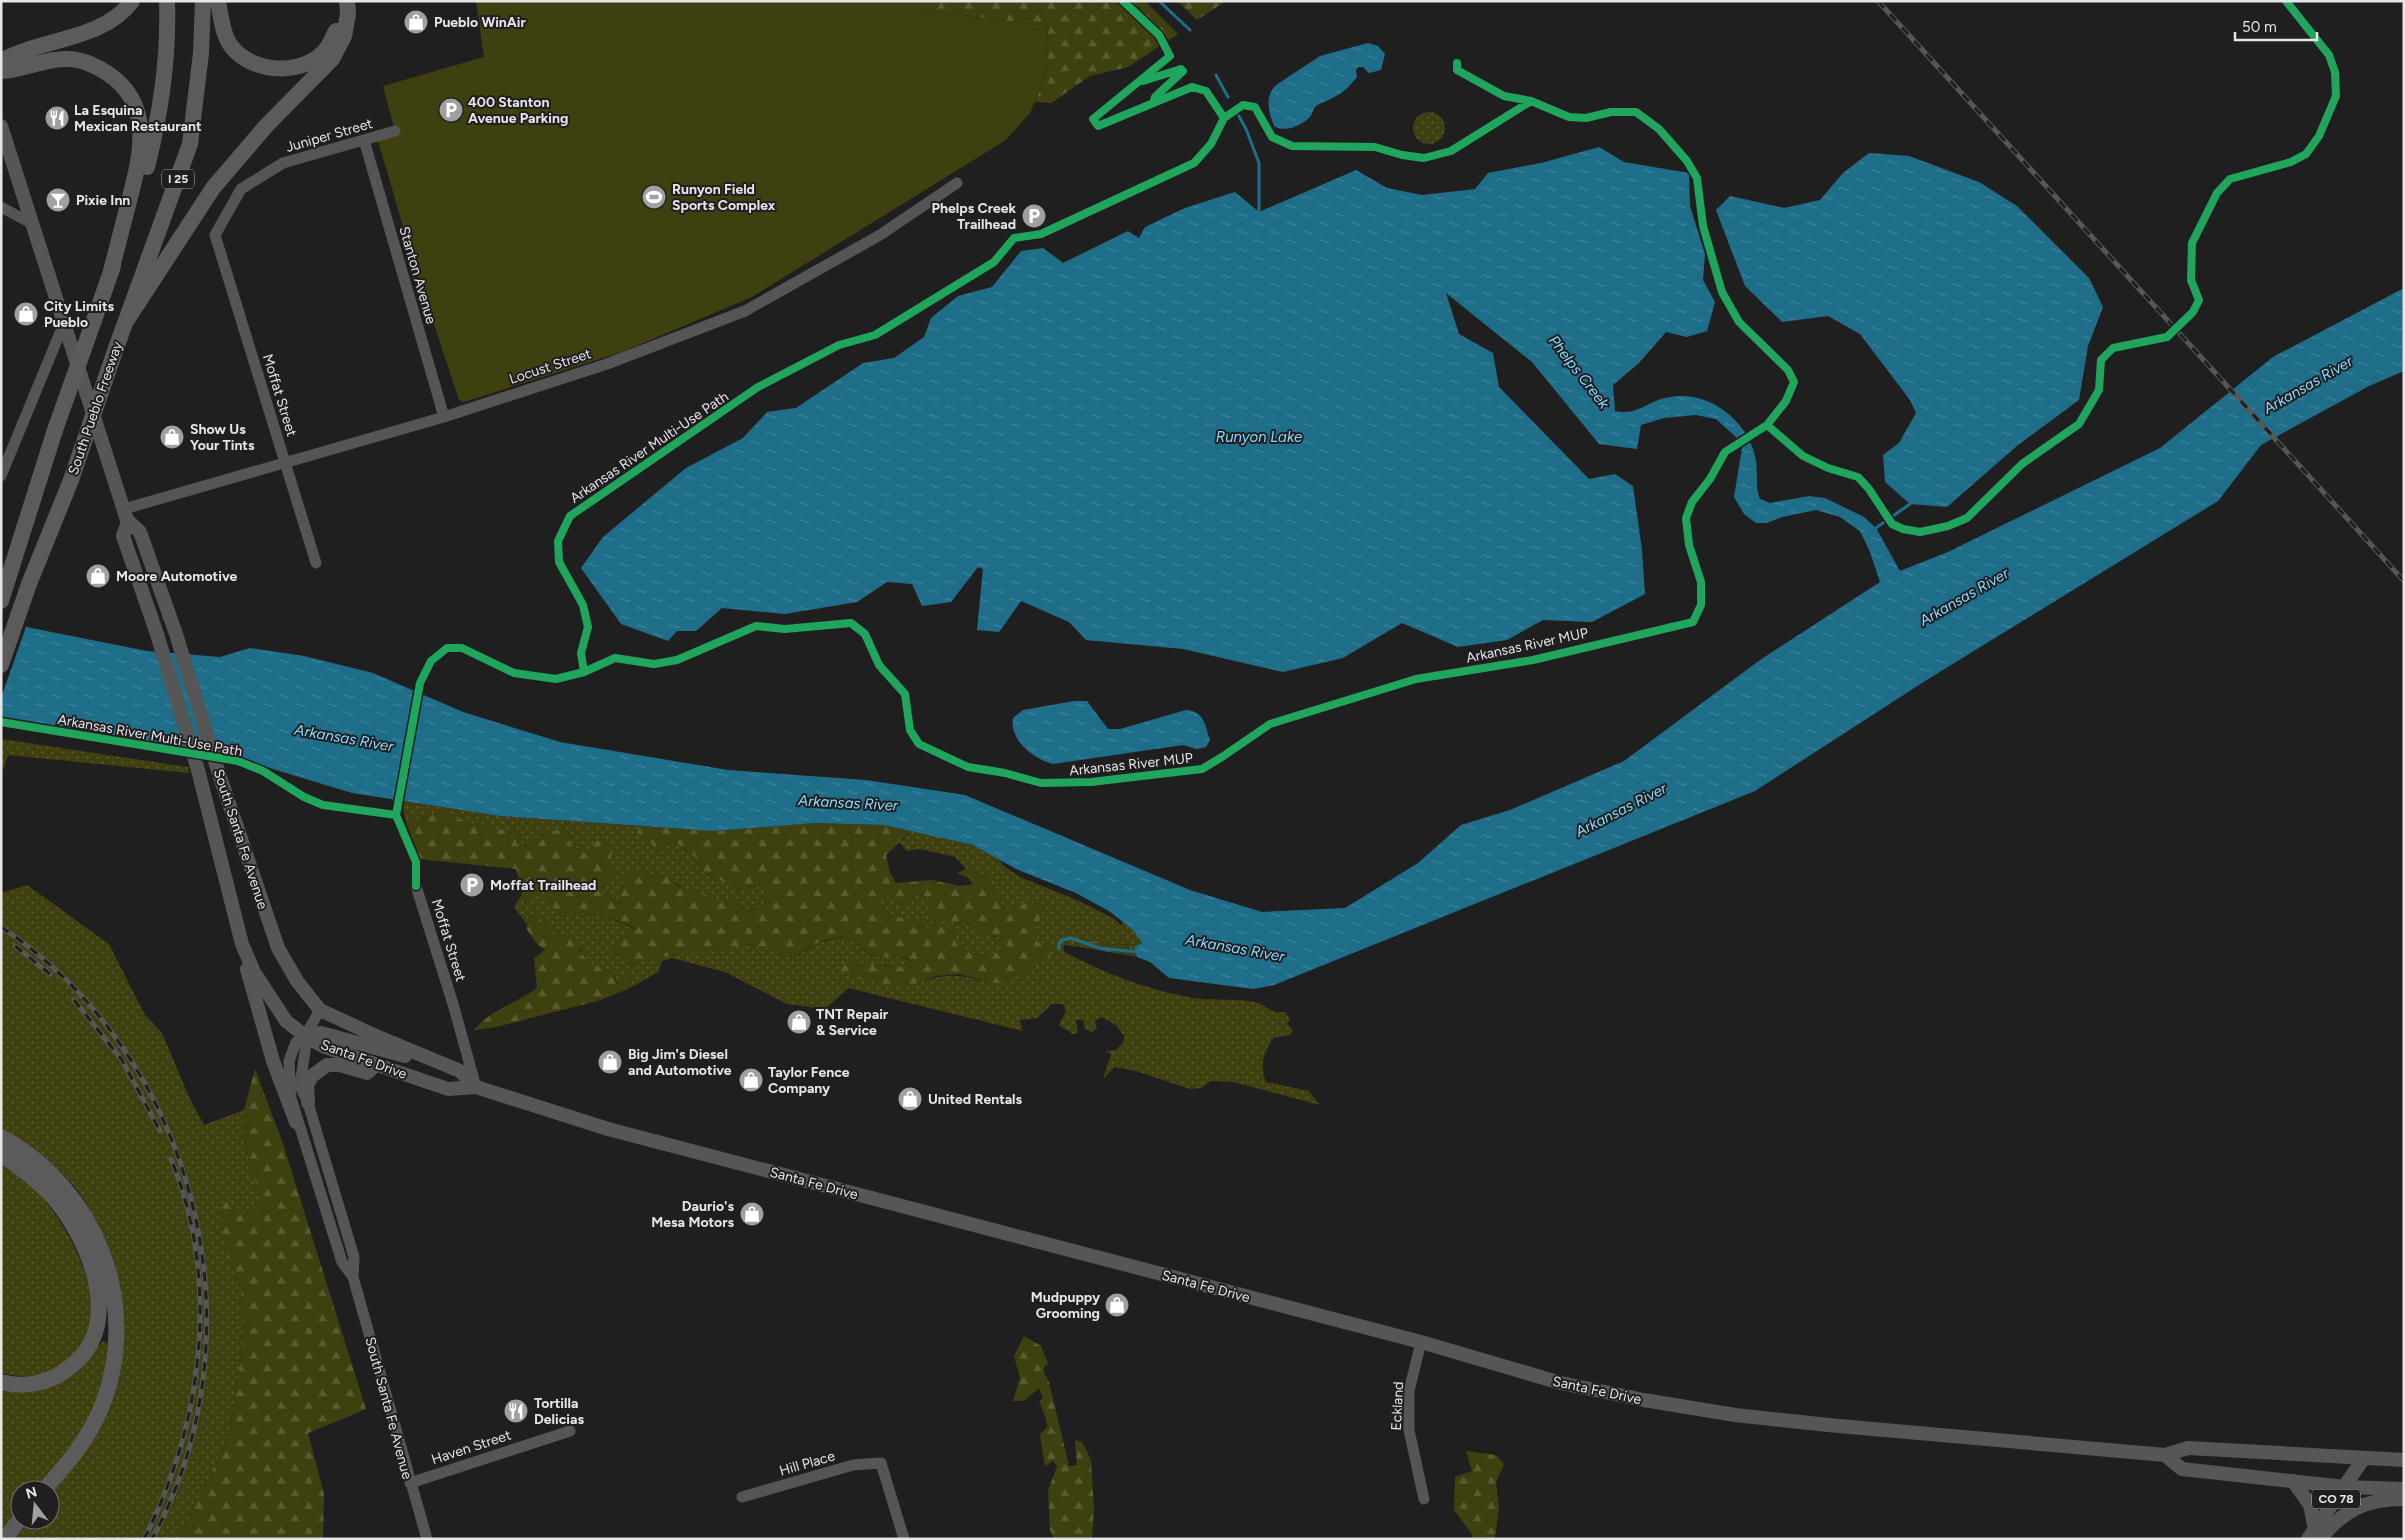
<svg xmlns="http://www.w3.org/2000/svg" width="2405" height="1540" viewBox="0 0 2405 1540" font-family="Figtree,sans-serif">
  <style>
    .green { fill: url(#green-dots) }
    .forest { fill: url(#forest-firs); fill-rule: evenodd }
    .wetland { fill: url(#wetland-marsh) }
    .pitch { fill: #3f400f }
    .water { fill: url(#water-ripples) }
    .pier { fill: #201f20 }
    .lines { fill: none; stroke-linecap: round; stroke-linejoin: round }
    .stream { stroke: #1f6e89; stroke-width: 3 }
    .minor { stroke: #555; stroke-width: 11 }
    .major { stroke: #565656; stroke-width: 14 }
    .highway { stroke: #5c5b5c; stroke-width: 16 }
    .rail-casing { stroke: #565656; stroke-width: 5 }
    .rail { stroke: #211e21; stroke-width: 3; stroke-dasharray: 9; stroke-linecap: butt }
    .highway-bridge { stroke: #5c5b5c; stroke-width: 16 }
    .cycleway-casing { stroke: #211e21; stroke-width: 11 }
    .cycleway { stroke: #20a55d; stroke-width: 8 }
    .labels { text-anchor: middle; stroke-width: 4; stroke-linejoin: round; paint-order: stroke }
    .shield { fill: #211e21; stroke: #aca9ac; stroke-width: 1 }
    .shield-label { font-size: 12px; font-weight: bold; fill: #e7e5e7 }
    .poi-label { font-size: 14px; font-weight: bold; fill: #e7e5e7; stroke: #211e21; text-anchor: start }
    .street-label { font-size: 14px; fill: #e7e5e7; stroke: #211e21 }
    .water-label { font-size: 15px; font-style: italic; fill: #86ddff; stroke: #211e21 }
  </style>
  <defs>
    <pattern id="green-dots" width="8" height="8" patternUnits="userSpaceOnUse" patternTransform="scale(1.25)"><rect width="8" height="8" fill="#3f400f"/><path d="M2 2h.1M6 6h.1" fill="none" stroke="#5b5b32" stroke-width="1.8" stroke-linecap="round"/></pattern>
    <pattern id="forest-firs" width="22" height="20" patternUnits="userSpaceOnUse" patternTransform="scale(1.25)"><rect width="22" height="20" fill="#3f400f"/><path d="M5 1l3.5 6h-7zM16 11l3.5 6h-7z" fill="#5b5b32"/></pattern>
    <pattern id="wetland-marsh" width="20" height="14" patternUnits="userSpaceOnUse" patternTransform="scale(1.25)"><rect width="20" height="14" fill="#3f400f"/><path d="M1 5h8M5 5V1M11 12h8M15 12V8" fill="none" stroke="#5b5b32"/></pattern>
    <pattern id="water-ripples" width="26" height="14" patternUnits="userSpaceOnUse" patternTransform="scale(1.25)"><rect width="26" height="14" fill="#1f6e89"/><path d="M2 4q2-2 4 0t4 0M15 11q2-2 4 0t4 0" fill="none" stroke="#40839a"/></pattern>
  </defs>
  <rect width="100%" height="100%" fill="#201f20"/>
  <path class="green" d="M1413 128a16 16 0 1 1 32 0a16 16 0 1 1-32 0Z
    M1,739l187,28 1,6 -181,-18 -7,21z
    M402,801l98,15 140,10 -2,9 10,4 9,12 17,-9 21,15 5,13 38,19 21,-3 7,7 -2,13 -16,6 -14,-11 -12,3c-17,-10 -40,-12 -53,-26l-45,1 -5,25 -19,-12 7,-10 -18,-28 -18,-9 -3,-13h-24l-15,14 -13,-3 4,-11 -19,-1 -33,-8 -25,-11 -37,11z
    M911,831l62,14 10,6 13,5 8,10 16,11 59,24 34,17 8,7 2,-3 9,7 10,15 -25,1 -38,-7 -4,4 5,5 -16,-2 -1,6c40,22 85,39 130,47 20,3 41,0 61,4 14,2 13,12 31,10l5,7 -3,5 6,6 -3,5 -17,3c-9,15 -14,27 -7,44l43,9 11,14 -87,-23 -22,-1 -10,7 -11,1 -54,-18 -21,-4 -12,12 8,-25 -6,-3 11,-1 7,-7 1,-7 -8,-11 -15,-8 -6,4 2,7 -5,4 -7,-3 -2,-9h-7l2,13 -5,1 -14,-9 7,-14 -3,-7h-11l-15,14 -17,2 3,11 -175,-43 -23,21 -38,-5 -62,-32 -53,-14 -10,3 -4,11 -28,16 2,-10 -7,-5 -7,11 -6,-13 -24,-9 -7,-12 -25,-15 -18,-18 -8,1 -3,7 -13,-18 9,-15 3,11 12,-15 10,2 11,23c27,-2 51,2 75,16l-10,10 4,26 52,-12h28l37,-9 21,3 17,9 11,1c15,-9 43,-27 62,-15 6,4 11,13 18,14 17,3 26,-3 42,8l-20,4 -19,-4 27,24c41,-16 48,-15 91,-5l42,-41 -6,-40 -21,8 -9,-4 -12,-29 -23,-8 -11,-12 -35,-8 -13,2 -7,-8z
    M27,885l82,59 36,71 17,18 27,64 15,28 40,-15 -1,28 17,60 -5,14 -10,2 -17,-12 -3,46 16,43 3,45 -15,100 -50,103h-163l14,-19h20v-24c20,-24 41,-48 55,-76 31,-65 22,-143 -12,-204 -5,-9 -10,-19 -16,-26 -20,-26 -47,-45 -76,-62v-235z
    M920,894l11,5 3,29 -5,3c-17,-25 -18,-5 -34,-13 -7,-4 -13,-11 -19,-16l3,-4h14l9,8z
    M942,916l8,2 4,6 17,-2 23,15h6l4,9 -3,6 -17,3 -21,-4 -7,-8 -1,-11 -12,-6 -3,-6z
    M1,1165c12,7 28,16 37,27 34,39 86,130 28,171 -21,14 -41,16 -65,10z
    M102,1342h4l2,5c-2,12 -3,26 -6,38 -11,41 -40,74 -66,105h-16v19l-19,24v-143l56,-6 23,-14z"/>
  <path class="forest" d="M1145,1l33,33 -50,33 -38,9 -39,27 -16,-1 10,-25 3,-51 -125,-16 -6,-8z
    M1177,1h49l-29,19z
    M443,812c25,11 49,18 77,20l-4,11 12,3c14,-13 20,-19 40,-14l3,13 18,9 2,-7 9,-9 13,6 -3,19 6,7 -16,22 19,12 5,-25 6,-11 39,10 8,8 31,10 14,8 12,-3 14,11 16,-6 2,-13 -7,-7 -21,3 -38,-19 -5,-13 -20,-15 -18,9 -9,-12 -11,-4 3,-9 73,5 103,-8 68,2 27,6 -25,24 4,18 6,10 36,-3 28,6 13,-2 -4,-6 -12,-5 9,-4 23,8 12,29 9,4 21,-9 12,10 -7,17 1,14 16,4 -4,13 -41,23 -13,1 -36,-9 -23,2 -32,12 -46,-9 -18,-9 7,-8 30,2 19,4 19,-5c-13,-10 -26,-4 -41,-7 -7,-2 -12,-10 -18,-14 -19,-13 -47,5 -62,15l-11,-1 -17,-9 -21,-3 -37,9h-28l-52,12 -16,-13 22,-24c-24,-13 -48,-17 -75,-15l-12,-10 1,-13 -10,-1 -12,14 -10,-34 -96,-10 -14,-36zM920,894l11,5 -4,13 5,5 2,11 -5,3 -7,-10 -8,-4c-19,4 -24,-2 -38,-15l3,-4h14l9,8zM942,916l8,3 4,5 17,-2 9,12 20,3 4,9 -3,6 -17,3 -21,-4 -7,-8 -1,-11 -12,-6 -3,-6z
    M538,917l18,18 15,2 17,25 24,9 5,13 8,-11 7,5 -2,10 -29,12 -105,27 -22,3c17,-21 42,-26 63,-42l-3,-30 11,-8 -8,-6 -11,-16 4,-10z
    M255,1069l28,75 83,265 -58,24 16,61 -1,45h-144l50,-103 15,-100 -3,-45 -16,-43 -5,-43 8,-4 17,13 10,-2 5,-14 -17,-60 1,-28z
    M1024,1336l17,10 7,18 -4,3v5l5,10 20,84 8,-1 -2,-25 7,2 9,18 3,50 -2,29h-38l-4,-9 -2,-39 9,-25 -4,-5 -8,5 -5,-31 7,-8 -1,-9 -7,-17 4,-3 -4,-10 -15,13h-11l7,-23 -6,-22z
    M1466,1451l30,4 8,9 -8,18 3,25 -4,32h-23v-5l-18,-24 1,-33 17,-6z"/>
  <path class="wetland" d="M1079,938l38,7 25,-1 -8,3 3,10 -57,-10 -5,-5z"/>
  <path class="pitch" d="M476,1h441l6,9 125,16 -3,51 -15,36 -24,27 -254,157 -130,55 -158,50 -5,-2 -48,-146 -34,-117 18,-6 -12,-45 101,-29z"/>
  <path class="water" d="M1368,43l10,3 7,8 -4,16 -12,3 -6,-6h-5l-2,3 1,7c-6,7 -12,15 -21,19 -6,4 -15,6 -21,11 -2,3 -3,8 -5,10 -9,9 -25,16 -36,9 -5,-13 -10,-29 2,-41l44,-29z
    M1599,147l25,15 65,11 1,33 15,48 -2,26 12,22 -8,29 -20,6 -21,-5 -27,31 -26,22 2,26c21,5 30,-8 50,-13 42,-11 85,23 91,63 2,13 -1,26 4,38l10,4 39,-7 16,2 39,19 12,11 24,43 48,-19 212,-104 113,-91 131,-69v83l-35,15 -108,59 -43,56 -293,180 -170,110 -481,194 -21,4 -84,-11 -19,-16 -13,-5 -3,-10 8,-4 -10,-14 -23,-18 -33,-18 -60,-24 -43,-24 -89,-20 -68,-2 -103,8 -213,-15 -148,-23 -112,-34 -239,-42v-95l146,29 73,6 30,-9 54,8 69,17 90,39 97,30 168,28 138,10 99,15 225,95 72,22 83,-4 73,-45 43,-38 49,-15 114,-49 136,-101 120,-78 -10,-30 -10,-21 -20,-14 -24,-7 -34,7 -15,6h-11l-12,-9 -10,-17 8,-49 -6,-11 -20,-18 -20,-4 -32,3 -23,7 -4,24 -38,-5 -67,-82 -86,-69 13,41 34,19 6,34 90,92 26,-5 18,12 9,64 3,44 -53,28 -49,-2 -36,20 -49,7 -56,-24 -59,35 -60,14 -100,-23 -97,-9 -17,-18 -48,-21 -22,31 -22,-2 6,-61 -5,-2 -27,35 -29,4 -10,-22 -25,-2 -30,20 -72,12 -63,-6 -26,23h-19l-9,10 -47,-17 -40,-56 22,-31 83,-69 57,-30 24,-26 29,-4 67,-45 31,-5 30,-21 7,-19 27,-22 34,-9 29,-36 22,-3 20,15 65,-32 11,7 6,-11 40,-19 50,-16 24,20 97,-42 31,18 35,7 53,-6 13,-16 53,-10z
    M1869,153l40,3 70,26 38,24 72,72 14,29 -15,39 -9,54 -61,45 -71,62 -37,-3 -25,-22 -2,-27 16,-12 17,-30 -6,-13 -50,-66 -32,-18 -46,6 -37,-36 -29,-76 14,-14 54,12 36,-8 23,-27z
    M1074,701h13l21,28h12l66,-19c18,1 19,15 24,30l-4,7 -9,2 -14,-4 -130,19c-19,-5 -44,-24 -40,-46l10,-8z"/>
  <path class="pier" d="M1,619l26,5 -26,74z"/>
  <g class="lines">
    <path class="stream" d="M1159,1l31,29
      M1216,75l12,22
      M1234,107l12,22 13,34v49l3,1
      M1873,530l37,-26
      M1059,949v-5l2,-4 10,-2 28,10 39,4"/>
    <path class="minor" d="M364,140l80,277
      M1,207l30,16
      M1,476l63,-153
      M124,509l320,-92 163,-53 138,-53 135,-76 77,-52
      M316,563l-101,-328 26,-46 42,-26 112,-32
      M416,886l37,118 23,83
      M320,1010l-15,26 -9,6 -7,19 2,37 51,164 11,15
      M305,1036l1,8 -6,42 8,17 46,154 -1,20 74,262
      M1421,1342l-12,49v39l15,69
      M410,1483l160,-52
      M742,1497l111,-32 28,-2 23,76"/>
    <path class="major" d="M1,126l126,394 13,12 36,102 43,140 59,174 19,33 23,29 56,26 84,35 16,16
      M128,522l-5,14 34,98 41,136 44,174 12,28 32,49 19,15 20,11 123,42 28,-2 132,42 813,213 140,41 83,17 91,15 93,10 337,30 23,-7 216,12
      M247,969l26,92 23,61
      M305,1036l16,-3 84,23
      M308,1103l-1,-18 5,-9 15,-11h13l27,8 9,-8
      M2165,1455l17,14 163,18 59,2
      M2293,1481l17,24 5,24
      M2308,1539l56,-81
      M2320,1539c24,-29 45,-40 84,-40"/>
    <path class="highway" d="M218,1c3,15 4,32 13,45 21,28 74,31 96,2 4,-5 6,-12 9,-17
      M1,61c40,-23 102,-20 131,-60
      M1,71c23,-1 44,-13 67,-12 14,0 28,7 39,14 49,32 33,85 21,132 -6,23 -12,46 -18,70
      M147,167c14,-55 22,-109 20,-166
      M99,306l14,-40
      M125,323l88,-135 53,-62 66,-67 12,-23 4,-22 -1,-13
      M116,348l74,-204 11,-91 2,-52
      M1,601l54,-171
      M1,665l28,-81 42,-104
      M1,1137c95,51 141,168 101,269 -13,33 -35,58 -58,84
      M1,1155c20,12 37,26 53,43 37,44 73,132 12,172 -19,14 -42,18 -65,12
      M5,1539l15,-20"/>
    <defs>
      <path id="rail" d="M1878,1l526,580
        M1,927c196,130 264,405 151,612
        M15,946l35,28
        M74,1000l48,60 38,71
        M144,1539c59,-115 77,-259 27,-380"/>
    </defs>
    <use href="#rail" class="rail-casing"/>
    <use href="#rail" class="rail"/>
    <path class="highway-bridge" d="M55,430l44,-124
      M71,480l45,-132"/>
    <defs>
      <path id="cycleway" d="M1123,1l36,34 11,21 -77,63 5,7 94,-39 14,4 18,27
        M1143,81l38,-12 2,2 -28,26 -1,4
        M1767,425l36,31 25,12 30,9 11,12 23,35 11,5 17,3 28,-6 19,-8 55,-54 57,-40 20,-34 2,-30 12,-12 54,-11 26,-25 6,-12 -8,-20 1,-37 25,-50 13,-14 61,-17 15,-8 13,-18 17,-40 -1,-24 -6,-17 -43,-54
        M584,672l-3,-19 7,-26 -5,-22 -24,-43 -1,-21 12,-25 188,-129 81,-42 36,-10 119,-73 20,-24 27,-4 153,-71 17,-19 13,-26 19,-13 12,2 17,30 20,9 83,1 27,8 22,3 27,-7 80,-50
        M1,722l237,39 25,10 41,26 19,8 73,10 24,-132 11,-22 16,-13h15l52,25 42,6 28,-7 31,-14 39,6 23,-4 79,-34 29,3 66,-6 14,11 14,31 26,29 5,36 9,14 49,23 37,6 36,10 50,-1 111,-13 20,-12 48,-33 146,-45 117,-19 160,-38 8,-17v-23l-12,-37 -3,-27 6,-16 18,-23 15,-27 42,-27 19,-24 8,-19 -6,-12 -49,-48 -17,-30 -19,-66 -6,-48 -10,-17 -28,-32 -23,-17h-25l-25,6 -17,-1 -38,-16 -27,-5 -47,-26v-7
        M396,815l20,47v24"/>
    </defs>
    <use href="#cycleway" class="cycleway-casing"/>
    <use href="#cycleway" class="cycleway"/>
  </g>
  <defs>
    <symbol id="shop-disc" viewBox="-11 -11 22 22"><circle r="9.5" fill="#a1a0a1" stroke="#211e21"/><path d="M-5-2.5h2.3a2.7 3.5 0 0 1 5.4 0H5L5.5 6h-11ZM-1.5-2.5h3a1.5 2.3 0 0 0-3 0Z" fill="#fff"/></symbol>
    <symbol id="parking-disc" viewBox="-11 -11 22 22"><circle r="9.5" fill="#a1a0a1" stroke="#211e21"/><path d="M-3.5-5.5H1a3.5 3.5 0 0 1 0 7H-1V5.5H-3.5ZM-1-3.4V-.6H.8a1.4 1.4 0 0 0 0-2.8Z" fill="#fff"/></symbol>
    <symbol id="restaurant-disc" viewBox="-11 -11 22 22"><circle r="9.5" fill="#a1a0a1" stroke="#211e21"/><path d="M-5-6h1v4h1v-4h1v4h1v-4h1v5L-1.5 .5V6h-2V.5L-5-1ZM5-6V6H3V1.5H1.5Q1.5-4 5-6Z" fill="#fff"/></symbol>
    <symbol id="stadium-disc" viewBox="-11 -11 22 22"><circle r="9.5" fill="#a1a0a1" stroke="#211e21"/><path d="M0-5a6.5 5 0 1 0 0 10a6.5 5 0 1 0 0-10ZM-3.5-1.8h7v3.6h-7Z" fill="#fff"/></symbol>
    <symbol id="bar-disc" viewBox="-11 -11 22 22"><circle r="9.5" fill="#a1a0a1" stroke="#211e21"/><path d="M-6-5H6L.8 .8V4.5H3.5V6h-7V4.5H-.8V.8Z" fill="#fff"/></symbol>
  </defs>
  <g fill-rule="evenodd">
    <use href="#shop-disc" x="402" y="8" width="28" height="28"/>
    <use href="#parking-disc" x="437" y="96" width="28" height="28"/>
    <use href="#restaurant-disc" x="43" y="104" width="28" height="28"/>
    <use href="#stadium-disc" x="640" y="183" width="28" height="28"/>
    <use href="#bar-disc" x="44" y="186" width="28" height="28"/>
    <use href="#parking-disc" x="1020" y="202" width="28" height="28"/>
    <use href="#shop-disc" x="12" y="300" width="28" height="28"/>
    <use href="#shop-disc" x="158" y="423" width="28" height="28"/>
    <use href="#shop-disc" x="84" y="562" width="28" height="28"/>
    <use href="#parking-disc" x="458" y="871" width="28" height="28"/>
    <use href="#shop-disc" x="785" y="1008" width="28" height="28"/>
    <use href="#shop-disc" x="596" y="1048" width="28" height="28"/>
    <use href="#shop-disc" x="737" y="1066" width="28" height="28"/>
    <use href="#shop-disc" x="896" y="1085" width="28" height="28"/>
    <use href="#shop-disc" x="738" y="1200" width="28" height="28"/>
    <use href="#shop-disc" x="1103" y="1291" width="28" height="28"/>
    <use href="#restaurant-disc" x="502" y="1397" width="28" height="28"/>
  </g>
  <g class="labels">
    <g class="shield">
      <rect x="162" y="169.5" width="32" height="19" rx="4"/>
      <rect x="2312" y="1489.5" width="48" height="19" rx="4"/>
    </g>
    <g class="shield-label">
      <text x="178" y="183">I 25</text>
      <text x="2336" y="1503">CO 78</text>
    </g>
    <g class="poi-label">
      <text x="434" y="27">Pueblo WinAir</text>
      <text x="468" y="107">400 Stanton<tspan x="468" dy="16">Avenue Parking</tspan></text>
      <text x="74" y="115">La Esquina<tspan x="74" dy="16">Mexican Restaurant</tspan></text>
      <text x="672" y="194">Runyon Field<tspan x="672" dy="16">Sports Complex</tspan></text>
      <text x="76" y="205">Pixie Inn</text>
      <text x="1016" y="213" text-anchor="end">Phelps Creek<tspan x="1016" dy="16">Trailhead</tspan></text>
      <text x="44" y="311">City Limits<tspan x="44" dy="16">Pueblo</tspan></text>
      <text x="190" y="434">Show Us<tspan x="190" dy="16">Your Tints</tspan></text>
      <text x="116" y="581">Moore Automotive</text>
      <text x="490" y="890">Moffat Trailhead</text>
      <text x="816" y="1019">TNT Repair<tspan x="816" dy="16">&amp; Service</tspan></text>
      <text x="628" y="1059">Big Jim's Diesel<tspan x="628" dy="16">and Automotive</tspan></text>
      <text x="768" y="1077">Taylor Fence<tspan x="768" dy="16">Company</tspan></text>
      <text x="928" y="1104">United Rentals</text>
      <text x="734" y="1211" text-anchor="end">Daurio's<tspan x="734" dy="16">Mesa Motors</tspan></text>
      <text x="1100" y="1302" text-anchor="end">Mudpuppy<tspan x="1100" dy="16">Grooming</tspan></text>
      <text x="534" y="1408">Tortilla<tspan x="534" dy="16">Delicias</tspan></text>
    </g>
    <g class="street-label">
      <text transform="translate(329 135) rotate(-16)" y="5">Juniper Street</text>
      <text transform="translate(418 275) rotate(74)" y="5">Stanton Avenue</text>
      <text transform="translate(550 366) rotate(-18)" y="5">Locust Street</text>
      <text transform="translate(280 395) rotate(73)" y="5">Moffat Street</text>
      <text transform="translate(95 408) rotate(-71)" y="5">South Pueblo Freeway</text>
      <text transform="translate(649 447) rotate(-34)" y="5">Arkansas River Multi-Use Path</text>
      <text transform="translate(1527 645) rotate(-12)" y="5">Arkansas River MUP</text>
      <text transform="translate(150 735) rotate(10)" y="5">Arkansas River Multi-Use Path</text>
      <text transform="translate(1131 764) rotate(-6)" y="5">Arkansas River MUP</text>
      <text transform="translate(241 839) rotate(72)" y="5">South Santa Fe Avenue</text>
      <text transform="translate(449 940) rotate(73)" y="5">Moffat Street</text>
      <text transform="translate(364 1059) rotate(20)" y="5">Santa Fe Drive</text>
      <text transform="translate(814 1183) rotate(15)" y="5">Santa Fe Drive</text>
      <text transform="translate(1206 1286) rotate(15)" y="5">Santa Fe Drive</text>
      <text transform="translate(1597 1390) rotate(12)" y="5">Santa Fe Drive</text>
      <text transform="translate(1397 1406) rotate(-87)" y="5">Eckland</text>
      <text transform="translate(389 1408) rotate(75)" y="5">South Santa Fe Avenue</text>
      <text transform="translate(471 1447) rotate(-18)" y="5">Haven Street</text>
      <text transform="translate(807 1463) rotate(-16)" y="5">Hill Place</text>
    </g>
    <g class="water-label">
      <text transform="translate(1579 372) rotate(52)" y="5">Phelps Creek</text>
      <text transform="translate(2308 385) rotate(-30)" y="5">Arkansas River</text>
      <text x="1259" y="442">Runyon Lake</text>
      <text transform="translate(1964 597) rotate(-30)" y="5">Arkansas River</text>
      <text transform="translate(344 738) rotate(10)" y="5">Arkansas River</text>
      <text transform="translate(848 803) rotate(3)" y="5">Arkansas River</text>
      <text transform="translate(1621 810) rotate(-27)" y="5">Arkansas River</text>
      <text transform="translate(1235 948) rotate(10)" y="5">Arkansas River</text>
    </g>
  </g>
  <rect width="2405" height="1540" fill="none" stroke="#e7e5e7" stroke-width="5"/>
  <g transform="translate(35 1505) rotate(344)"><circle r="24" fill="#211e21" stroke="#706e70"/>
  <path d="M0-4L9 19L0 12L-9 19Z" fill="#a1a0a1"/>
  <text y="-8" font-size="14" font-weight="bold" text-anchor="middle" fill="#e7e5e7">N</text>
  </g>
  <path d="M2235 32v8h82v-8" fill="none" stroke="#e7e5e7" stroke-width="2.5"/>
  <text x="2242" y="32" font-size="15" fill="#e7e5e7" stroke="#211e21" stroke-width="4" paint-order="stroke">50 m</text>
</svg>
